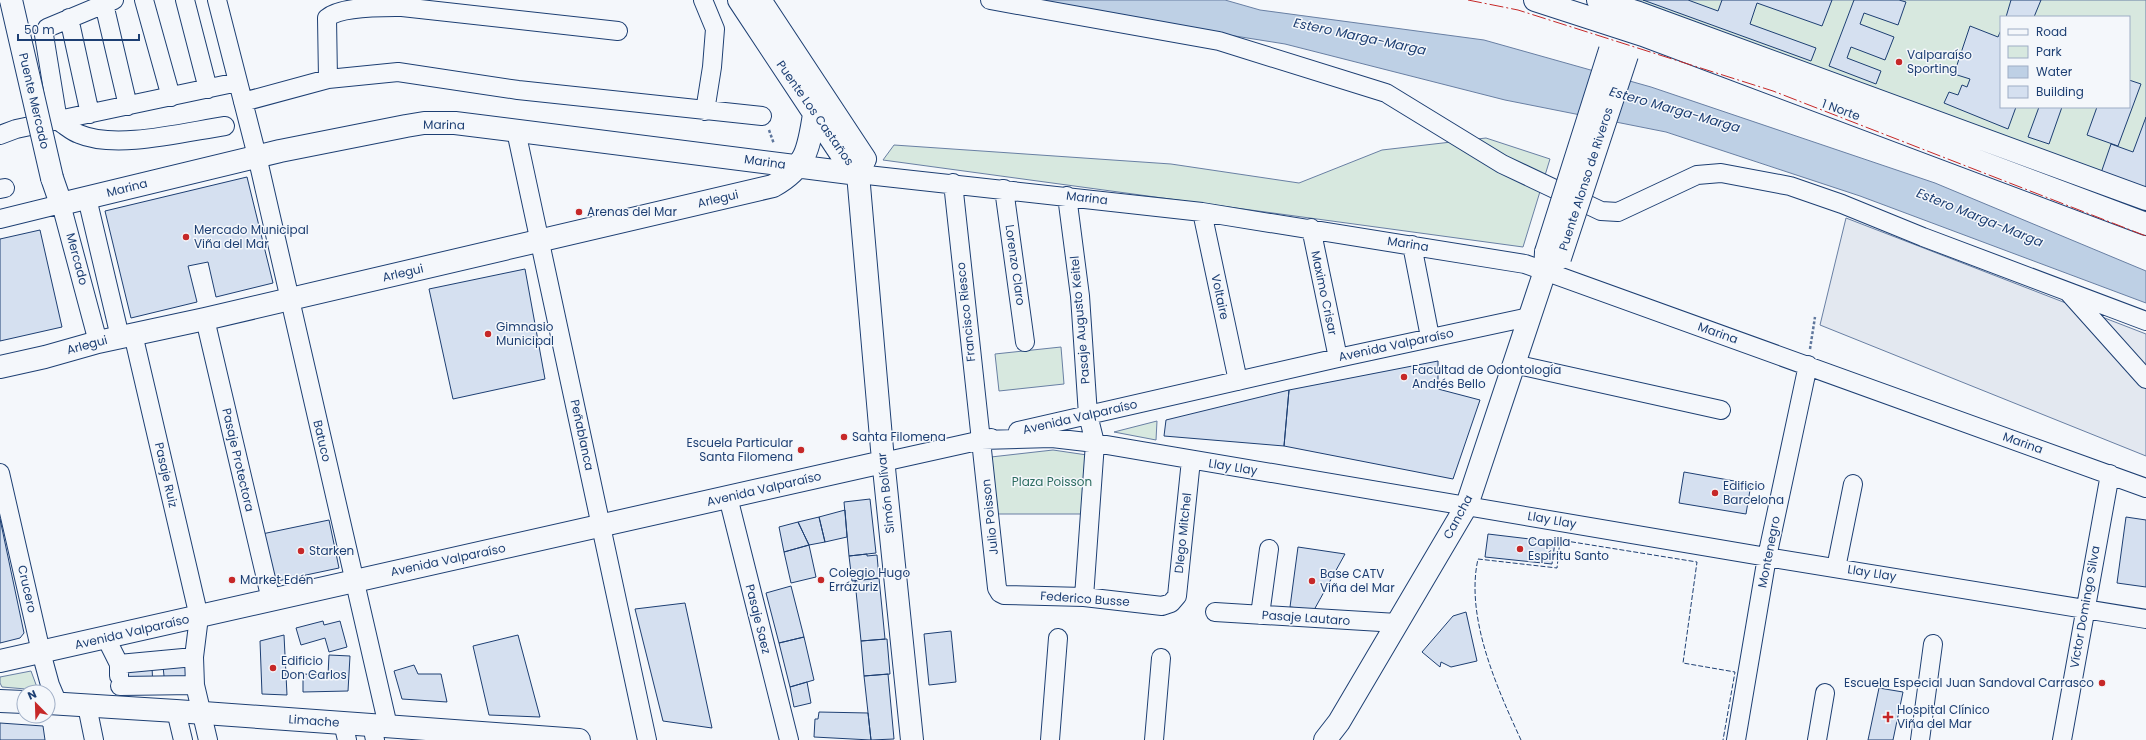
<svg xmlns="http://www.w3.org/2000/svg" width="2146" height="740" viewBox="0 0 2146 740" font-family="Poppins,sans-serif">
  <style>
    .green { fill: #d7e8df; stroke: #687fa3; fill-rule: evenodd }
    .parking { fill: #e3e8f0; stroke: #687fa3 }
    .water { fill: #bed0e5; stroke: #687fa3 }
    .building { fill: #d5e0f0; stroke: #1d3f73 }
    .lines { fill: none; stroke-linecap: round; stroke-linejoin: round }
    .minor-casing { stroke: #1d3f73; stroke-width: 20 }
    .major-casing { stroke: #1d3f73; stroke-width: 24 }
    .path { stroke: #5e769c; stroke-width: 2.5; stroke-dasharray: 3 2; stroke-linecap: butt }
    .minor { stroke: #f4f7fb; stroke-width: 18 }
    .major { stroke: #f4f7fb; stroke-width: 22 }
    .major-bridge-casing { stroke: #1d3f73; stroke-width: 24; stroke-linecap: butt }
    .major-bridge { stroke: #f4f7fb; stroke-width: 22 }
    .fence { stroke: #1d3f73; stroke-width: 1; stroke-dasharray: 5 2; stroke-linecap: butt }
    .power { stroke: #c62828; stroke-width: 1; stroke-dasharray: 14 3 2 3; stroke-linecap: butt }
    .poi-dot { fill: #c62828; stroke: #f4f7fb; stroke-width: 1.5 }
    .labels { text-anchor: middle; stroke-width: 3; stroke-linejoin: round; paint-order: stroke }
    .poi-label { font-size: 12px; fill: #1d3f73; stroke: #f4f7fb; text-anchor: start }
    .street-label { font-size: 12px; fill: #1d3f73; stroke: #f4f7fb }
    .park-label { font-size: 12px; fill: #2c6c60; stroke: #f4f7fb }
    .water-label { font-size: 13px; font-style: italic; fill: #1d3f73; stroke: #f4f7fb }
  </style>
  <rect width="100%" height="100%" fill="#f4f7fb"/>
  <path class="green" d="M1626,0h520v189zM2001,17h128v90h-128z
    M1486,138l64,21 -27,88 -640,-87 11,-15 277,19 128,19 83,-33z
    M1061,347l3,37 -65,7 -4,-37z
    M1157,421l-1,19 -42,-8z
    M1053,450l34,5 -5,59h-85l-6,-57z
    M31,671l7,19 -36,-3 -2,-4v-6z"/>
  <path class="parking" d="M1846,218l300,116v122l-326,-131z"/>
  <path class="water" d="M1009,0h216l35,10 224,30 167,47 284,96 211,88v32l-286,-107 -194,-64 -161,-32 -220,-56z"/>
  <path class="building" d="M1643,0h45l30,11 4,-11h110l-10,26 -65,-23 -7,21 66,24 -5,13z
    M1854,0h45l7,2 -8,23 -34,-12 -4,11 34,13 -9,23 -34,-13 -4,11 34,13 -5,13 -47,-18z
    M2011,0h30l-7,17h-28z
    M1970,26l28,11 3,-7v77h15l-8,22 -64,-26 5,-11 9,3 4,-10 5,2 3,-8 -16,-5z
    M2129,80l12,4 -23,62 -31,-11 10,-28h32z
    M2039,107h23l-13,37 -21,-7z
    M2146,117v72l-45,-16 10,-29 22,8z
    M247,177l26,106 -57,14 -8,-35 -20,4 9,36 -66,16 -26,-107z
    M40,230l22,97 -62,14v-102z
    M525,269l20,110 -92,20 -24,-110z
    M1438,361v28l42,11 -27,79 -169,-33 5,-56z
    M1289,390l-5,56 -120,-10 2,-16z
    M1684,472l67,12 -5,30 -67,-11z
    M870,499l6,54 -27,3 -5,-54z
    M845,510l2,27 -22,5 -6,-25z
    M819,517l6,25 -16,3 -11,-23z
    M2126,517l20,3v67l-29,-4z
    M0,519l24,114 -4,5 -20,5z
    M329,520l10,48 -66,14 -11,-48z
    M798,522l11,23 -25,7 -5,-25z
    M1488,534l67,8 -3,22 -67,-7z
    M809,545l7,32 -25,6 -7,-31z
    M1298,547l47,7 -31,56 -24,-3z
    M867,554v2l10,-1 2,23 -27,3 -3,-25z
    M879,578l6,61 -24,2 -6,-60z
    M791,586l13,51 -25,6 -13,-50z
    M685,603l27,125 -49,-7 -28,-112z
    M1466,612l11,49 -26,6 -10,-5 -1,5 -18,-15 31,-36z
    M323,621l1,4 16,-4 7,26 -18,5 -4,-14 -24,7 -5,-17z
    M951,631l5,51 -27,3 -5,-51z
    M284,635l3,60 -25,-1 -2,-53z
    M518,635l22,82 -51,-2 -16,-69z
    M804,637l10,43 -24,7 -11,-44z
    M887,639l3,35 -26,2 -3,-35z
    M329,655l21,1 -2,35 -45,1v-18l25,1z
    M189,663l1,21 -25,2 -2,-20z
    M414,665l4,9h23l6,28 -45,-3 -8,-28z
    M152,667l1,21 -26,2 -1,-21z
    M888,674l6,65 -23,1 -7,-64z
    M807,682l4,21 -17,4 -4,-20z
    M1879,688l24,4 -10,48h-25z
    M819,712l49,1 3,27 -57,-3 1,-18h3z
    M0,723l43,3 2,14h-45z"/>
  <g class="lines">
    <defs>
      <path id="minor" d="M114,0l-67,28 -3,7 14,86c7,4 14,11 21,13 37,16 106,-2 146,-8
        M144,0l27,97
        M185,0l23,89
        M217,0l40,156 131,570
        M703,0l12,29 -3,38 -7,44
        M990,0l229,41 167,52 116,71 99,47 17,1 79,-37 24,-2 69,13 52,18 81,33 223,84
        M104,4l24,102
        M69,18l21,96
        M328,79l-1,-61c14,-12 56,-11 75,-11l216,24
        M243,102l85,-23 70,-7 120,18 244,26
        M516,131l131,609
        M0,135l16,-6 222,-47
        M858,174l344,38 323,52 621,224
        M953,183l44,405 3,5 4,2 80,2 78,9 9,-3 6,-7 14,-136
        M0,189l5,-1
        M1004,189l21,153
        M1067,196l13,100 8,119 7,28 -11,154
        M87,198l33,139
        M1202,212l36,169
        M0,219l61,-15 37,138
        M1311,228l27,130
        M1412,245l18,92
        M2069,293l77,86
        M205,319l66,281
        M133,334l66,283 -5,40 1,28 13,55
        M1514,364l207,46
        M1018,431l320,-73 191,-41
        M981,440l71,-2 43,5 672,114 379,62
        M883,462l108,-24
        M0,473l41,179 9,33 8,19
        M728,497l61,243
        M1836,568l17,-84
        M1215,612l182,11
        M1260,615l9,-66
        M106,638l13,26v12
        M119,664l75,-7
        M120,686l75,-1
        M87,706l7,34
        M176,711l7,29
        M343,723l4,17
        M372,725l3,15
        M1050,740l8,-102
        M1154,740l7,-82
        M1736,740l31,-183 41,-192
        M1817,740l8,-47
        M1920,740l13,-96
        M2062,740l48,-266"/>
      <path id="major" d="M739,0l104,157 15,17
        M760,0l105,159 -7,15 24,275 30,291
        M1535,0l108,35 503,189
        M1598,0l41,13 507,186
        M52,178l9,26 219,-53 126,-25 18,-3h31l403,51
        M0,367l45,-10 53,-15 107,-23 568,-133c33,-18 36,-38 41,-72
        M0,661l883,-199
        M0,701l24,1
        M48,703l128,8 403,29
        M1325,740l14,-18 128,-217 78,-234 1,-19"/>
    </defs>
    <use href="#minor" class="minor-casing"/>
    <use href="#major" class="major-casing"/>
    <path class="path" d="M769,130l5,14
      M1810,349l5,-32"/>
    <use href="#minor" class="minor"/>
    <use href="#major" class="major"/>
    <defs>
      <path id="major-bridge" d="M11,0l41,178
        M1546,252l64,-202
        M1560,258l67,-203"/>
    </defs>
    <use href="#major-bridge" class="major-bridge-casing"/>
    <use href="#major-bridge" class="major-bridge"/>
    <path class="fence" d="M1521,740c-24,-52 -56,-123 -43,-181l79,9 3,-28 137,22 -14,101 52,9 -12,68"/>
    <path class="power" d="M1468,0l50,10 255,81 373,145"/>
  </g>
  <g class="poi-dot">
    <circle cx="1899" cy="62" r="4"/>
    <circle cx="579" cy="212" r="4"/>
    <circle cx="186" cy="237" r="4"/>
    <circle cx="488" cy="334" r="4"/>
    <circle cx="1404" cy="377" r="4"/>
    <circle cx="844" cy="437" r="4"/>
    <circle cx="801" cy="450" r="4"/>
    <circle cx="1715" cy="493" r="4"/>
    <circle cx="1520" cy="549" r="4"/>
    <circle cx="301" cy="551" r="4"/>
    <circle cx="232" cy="580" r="4"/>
    <circle cx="821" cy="580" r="4"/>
    <circle cx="1312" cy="581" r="4"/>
    <circle cx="273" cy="668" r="4"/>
    <circle cx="2102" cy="683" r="4"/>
    <path d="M1886 711h4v4h4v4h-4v4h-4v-4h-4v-4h4z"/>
  </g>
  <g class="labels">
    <g class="poi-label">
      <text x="1907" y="59">Valparaíso<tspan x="1907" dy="14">Sporting</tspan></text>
      <text x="587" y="216">Arenas del Mar</text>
      <text x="194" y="234">Mercado Municipal<tspan x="194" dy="14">Viña del Mar</tspan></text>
      <text x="496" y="331">Gimnasio<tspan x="496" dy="14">Municipal</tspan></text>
      <text x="1412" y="374">Facultad de Odontología<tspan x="1412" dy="14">Andrés Bello</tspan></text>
      <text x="852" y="441">Santa Filomena</text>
      <text x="793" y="447" text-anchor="end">Escuela Particular<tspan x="793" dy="14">Santa Filomena</tspan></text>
      <text x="1723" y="490">Edificio<tspan x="1723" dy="14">Barcelona</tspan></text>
      <text x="1528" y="546">Capilla<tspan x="1528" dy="14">Espíritu Santo</tspan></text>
      <text x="309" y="555">Starken</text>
      <text x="829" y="577">Colegio Hugo<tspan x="829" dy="14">Errázuriz</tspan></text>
      <text x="1320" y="578">Base CATV<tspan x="1320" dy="14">Viña del Mar</tspan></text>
      <text x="240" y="584">Market Edén</text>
      <text x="281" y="665">Edificio<tspan x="281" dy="14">Don Carlos</tspan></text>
      <text x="2094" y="687" text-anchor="end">Escuela Especial Juan Sandoval Carrasco</text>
      <text x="1897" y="714">Hospital Clínico<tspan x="1897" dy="14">Viña del Mar</tspan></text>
    </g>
    <g class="street-label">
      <text transform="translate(34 101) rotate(77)" y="4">Puente Mercado</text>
      <text transform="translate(1841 110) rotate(20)" y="4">1 Norte</text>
      <text transform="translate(815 113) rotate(55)" y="4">Puente Los Castaños</text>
      <text transform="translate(444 125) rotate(1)" y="4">Marina</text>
      <text transform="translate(765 162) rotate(8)" y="4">Marina</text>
      <text transform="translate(1586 179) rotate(-72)" y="4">Puente Alonso de Riveros</text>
      <text transform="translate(127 188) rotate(-14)" y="4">Marina</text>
      <text transform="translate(1087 198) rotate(7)" y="4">Marina</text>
      <text transform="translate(718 199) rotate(-13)" y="4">Arlegui</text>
      <text transform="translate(1408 244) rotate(9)" y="4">Marina</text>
      <text transform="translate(77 259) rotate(75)" y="4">Mercado</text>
      <text transform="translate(1015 265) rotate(82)" y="4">Lorenzo Claro</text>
      <text transform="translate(403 273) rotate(-13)" y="4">Arlegui</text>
      <text transform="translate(1324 293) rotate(78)" y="4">Maximo Crisar</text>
      <text transform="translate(1220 297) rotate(78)" y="4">Voltaire</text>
      <text transform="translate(966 312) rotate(-96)" y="4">Francisco Riesco</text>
      <text transform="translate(1080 320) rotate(-95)" y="4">Pasaje Augusto Keitel</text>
      <text transform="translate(1718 333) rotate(20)" y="4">Marina</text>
      <text transform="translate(87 345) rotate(-15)" y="4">Arlegui</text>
      <text transform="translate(1396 345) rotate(-12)" y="4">Avenida Valparaíso</text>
      <text transform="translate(1080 417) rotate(-13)" y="4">Avenida Valparaíso</text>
      <text transform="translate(582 435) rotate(78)" y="4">Peñablanca</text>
      <text transform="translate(322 441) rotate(77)" y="4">Batuco</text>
      <text transform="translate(2023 443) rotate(20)" y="4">Marina</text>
      <text transform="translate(238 460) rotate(77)" y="4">Pasaje Protectora</text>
      <text transform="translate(1233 467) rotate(9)" y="4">Llay Llay</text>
      <text transform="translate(166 475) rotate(77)" y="4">Pasaje Ruiz</text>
      <text transform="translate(764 489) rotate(-13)" y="4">Avenida Valparaíso</text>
      <text transform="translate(886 493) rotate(-96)" y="4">Simón Bolívar</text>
      <text transform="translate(990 517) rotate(-96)" y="4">Julio Poisson</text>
      <text transform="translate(1458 517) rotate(-62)" y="4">Cancha</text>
      <text transform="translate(1552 520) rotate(10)" y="4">Llay Llay</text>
      <text transform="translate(1183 533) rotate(-84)" y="4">DIego Mitchel</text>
      <text transform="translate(1769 552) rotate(-79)" y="4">Montenegro</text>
      <text transform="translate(448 560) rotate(-12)" y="4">Avenida Valparaíso</text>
      <text transform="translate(1872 573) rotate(9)" y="4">Llay Llay</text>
      <text transform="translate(27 589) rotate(77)" y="4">Crucero</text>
      <text transform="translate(1085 599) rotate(4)" y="4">Federico Busse</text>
      <text transform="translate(2085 607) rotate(-80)" y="4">Víctor Domingo Silva</text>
      <text transform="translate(1306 618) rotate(4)" y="4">Pasaje Lautaro</text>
      <text transform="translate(758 619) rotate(76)" y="4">Pasaje Saez</text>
      <text transform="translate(132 632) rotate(-13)" y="4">Avenida Valparaíso</text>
      <text transform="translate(314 721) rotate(4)" y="4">Limache</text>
    </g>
    <g class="park-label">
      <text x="1052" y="486">Plaza Poisson</text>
    </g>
    <g class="water-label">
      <text transform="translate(1360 36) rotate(12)" y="5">Estero Marga-Marga</text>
      <text transform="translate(1675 109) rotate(16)" y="5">Estero Marga-Marga</text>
      <text transform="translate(1980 217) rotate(22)" y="5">Estero Marga-Marga</text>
    </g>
  </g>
  <rect x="2000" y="16" width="130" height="92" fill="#f4f7fb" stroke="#9eadc5"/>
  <rect x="2008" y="29" width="20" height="6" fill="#f4f7fb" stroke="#9eadc5"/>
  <text x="2036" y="36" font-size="12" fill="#1d3f73">Road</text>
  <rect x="2008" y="46" width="20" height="12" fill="#d7e8df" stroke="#9eadc5"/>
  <text x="2036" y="56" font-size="12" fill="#1d3f73">Park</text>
  <rect x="2008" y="66" width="20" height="12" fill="#bed0e5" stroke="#9eadc5"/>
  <text x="2036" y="76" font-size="12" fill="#1d3f73">Water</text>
  <rect x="2008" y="86" width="20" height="12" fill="#d5e0f0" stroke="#9eadc5"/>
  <text x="2036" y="96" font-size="12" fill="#1d3f73">Building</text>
  <g transform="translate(36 704) rotate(337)"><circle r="19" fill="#f4f7fb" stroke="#9eadc5"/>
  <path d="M0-3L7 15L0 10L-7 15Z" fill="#c62828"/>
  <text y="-6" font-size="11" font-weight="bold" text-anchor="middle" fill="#1d3f73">N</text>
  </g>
  <path d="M18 34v6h121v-6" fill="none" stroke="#1d3f73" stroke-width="2"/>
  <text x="24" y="34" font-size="12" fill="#1d3f73" stroke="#f4f7fb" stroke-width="3" paint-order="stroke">50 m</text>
</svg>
